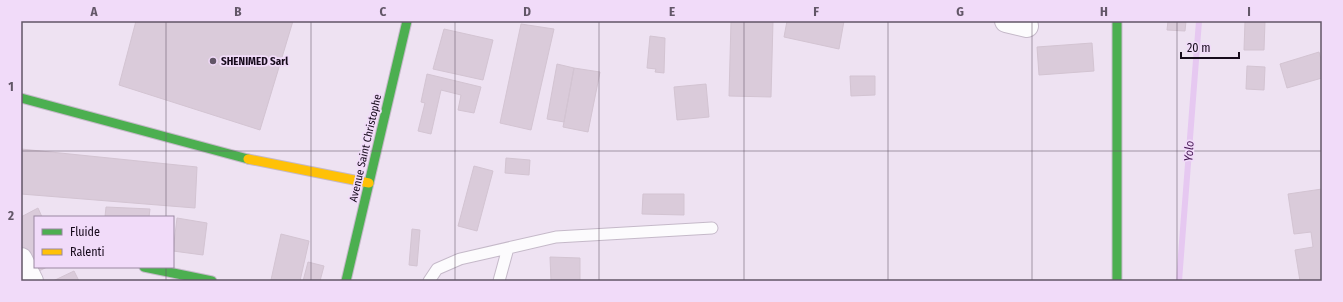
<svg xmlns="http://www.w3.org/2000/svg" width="1343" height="302" viewBox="0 0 1343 302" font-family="'Fira Sans Condensed',sans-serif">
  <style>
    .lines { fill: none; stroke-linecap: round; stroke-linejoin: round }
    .stream { stroke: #e6c8f1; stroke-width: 6 }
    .building { fill: #dacbda; stroke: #d3c4d2 }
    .lane-casing { stroke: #c5b9c9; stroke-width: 13 }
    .street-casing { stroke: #c5b9c9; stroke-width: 24 }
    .fast-casing { stroke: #c5b9c9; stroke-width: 11 }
    .slow-casing { stroke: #c5b9c9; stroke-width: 11 }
    .lane { stroke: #fcfbfd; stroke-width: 11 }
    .street { stroke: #fcfbfd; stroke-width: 22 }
    .fast { stroke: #4caf50; stroke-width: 9 }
    .slow { stroke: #ffc107; stroke-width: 9 }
    .grid { fill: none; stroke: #625667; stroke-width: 1; stroke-opacity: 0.55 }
    .poi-dot { fill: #625667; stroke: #f1dbf9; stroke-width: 1.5 }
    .labels { text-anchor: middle; stroke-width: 3.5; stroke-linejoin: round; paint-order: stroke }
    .poi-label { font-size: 11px; font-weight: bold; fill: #170b1c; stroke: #f1dbf9; text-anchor: start }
    .street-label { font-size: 11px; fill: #170b1c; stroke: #f1dbf9 }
    .water-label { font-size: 12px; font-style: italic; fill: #421451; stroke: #f1dbf9 }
    .neatline { fill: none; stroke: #625667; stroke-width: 1.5 }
    .grid-label { font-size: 13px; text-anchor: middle; font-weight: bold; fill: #625667 }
  </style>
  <rect width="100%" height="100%" fill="#eee2f2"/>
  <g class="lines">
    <path class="stream" d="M1179,281l20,-260"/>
  </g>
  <path class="building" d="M136,21h157l-33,109 -141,-45z
    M731,21h42l-2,76 -42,-1z
    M787,21h57l-5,28 -55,-12z
    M1168,21h18l-1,10 -18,-1z
    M1245,21h20l-1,29h-20z
    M521,24l33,5 -23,101 -31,-7z
    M444,29l49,11 -10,40 -50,-11z
    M650,36l15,2 -1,35 -9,-1 1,-3 -9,-1z
    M1092,43l2,28 -55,4 -2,-28z
    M1319,52l3,11v15l-35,10 -7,-24z
    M557,64l17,4 -10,54 -17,-3z
    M1247,66l18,1 -1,23 -18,-1z
    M574,68l26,4 -12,60 -25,-5z
    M427,74l54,13 -7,26 -16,-3 3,-15 -20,-5 -10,44 -13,-3 7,-28 -4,-1z
    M850,76h25v19l-24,1z
    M706,84l3,33 -32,3 -3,-33z
    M21,149l176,18 -2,41 -174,-14z
    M506,158l24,2 -1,15 -24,-2z
    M474,166l19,5 -16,60 -19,-5z
    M1322,189v92h-22l-5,-31 18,-3 -2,-15 -17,2 -6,-40z
    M643,194h41v21l-42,-1z
    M106,207l44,2 -1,8h-44z
    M38,208l4,9h-7v50h12l-14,7 -12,-25v-32z
    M177,218l30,5 -4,32 -30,-4z
    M412,229l8,1 -3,36 -8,-1z
    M281,234l28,7 -9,40 -29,-1z
    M550,257l30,1v23h-29z
    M308,262l16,4 -4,15h-17z
    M74,271l5,10h-26z"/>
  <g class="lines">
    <defs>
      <path id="lane" d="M429,281l8,-12 23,-10 96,-22 156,-9
        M499,281l9,-33"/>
      <path id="street" d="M1006,21l21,5
        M21,259l11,22"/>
      <path id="fast" d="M1117,21v260
        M21,98l227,61
        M144,267l68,14
        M346,281l61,-260"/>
      <path id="slow" d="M248,159l121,24"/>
    </defs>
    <use href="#lane" class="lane-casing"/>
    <use href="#street" class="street-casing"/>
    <use href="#fast" class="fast-casing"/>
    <use href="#slow" class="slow-casing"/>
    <use href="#lane" class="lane"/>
    <use href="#street" class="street"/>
    <use href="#fast" class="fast"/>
    <use href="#slow" class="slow"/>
  </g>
  <path class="grid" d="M166,21v196M311,21v260M455,21v260M599,21v260M744,21v260M888,21v260M1032,21v260M1177,21v260M21,151h1301M166,267v14"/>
  <circle class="poi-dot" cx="213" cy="61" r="4"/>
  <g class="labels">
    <g class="poi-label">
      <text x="221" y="65">SHENIMED Sarl</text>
    </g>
    <g class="street-label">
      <text transform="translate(365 148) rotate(-77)" y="4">Avenue Saint Christophe</text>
    </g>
    <g class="water-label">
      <text transform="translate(1189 151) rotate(-86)" y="4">Yolo</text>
    </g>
  </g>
  <rect width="1343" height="302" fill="none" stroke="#f1dbf9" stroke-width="44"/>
  <rect x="34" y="216" width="140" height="52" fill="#f1dbf9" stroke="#9a88a1"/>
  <rect x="42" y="229" width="20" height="6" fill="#4caf50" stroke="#9a88a1"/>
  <text x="70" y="236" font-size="12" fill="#170b1c">Fluide</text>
  <rect x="42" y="249" width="20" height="6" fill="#ffc107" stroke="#9a88a1"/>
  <text x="70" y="256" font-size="12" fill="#170b1c">Ralenti</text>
  <path d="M1181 52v6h58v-6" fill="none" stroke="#170b1c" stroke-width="2"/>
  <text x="1187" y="52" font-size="12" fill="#170b1c" stroke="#f1dbf9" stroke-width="3" paint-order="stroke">20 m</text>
  <rect x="22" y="22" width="1299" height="258" class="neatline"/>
  <g class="grid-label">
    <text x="94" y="16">A</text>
    <text x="238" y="16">B</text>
    <text x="383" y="16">C</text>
    <text x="527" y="16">D</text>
    <text x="672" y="16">E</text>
    <text x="816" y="16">F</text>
    <text x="960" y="16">G</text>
    <text x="1104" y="16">H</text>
    <text x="1249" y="16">I</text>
    <text x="11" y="91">1</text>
    <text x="11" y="220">2</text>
  </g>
</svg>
